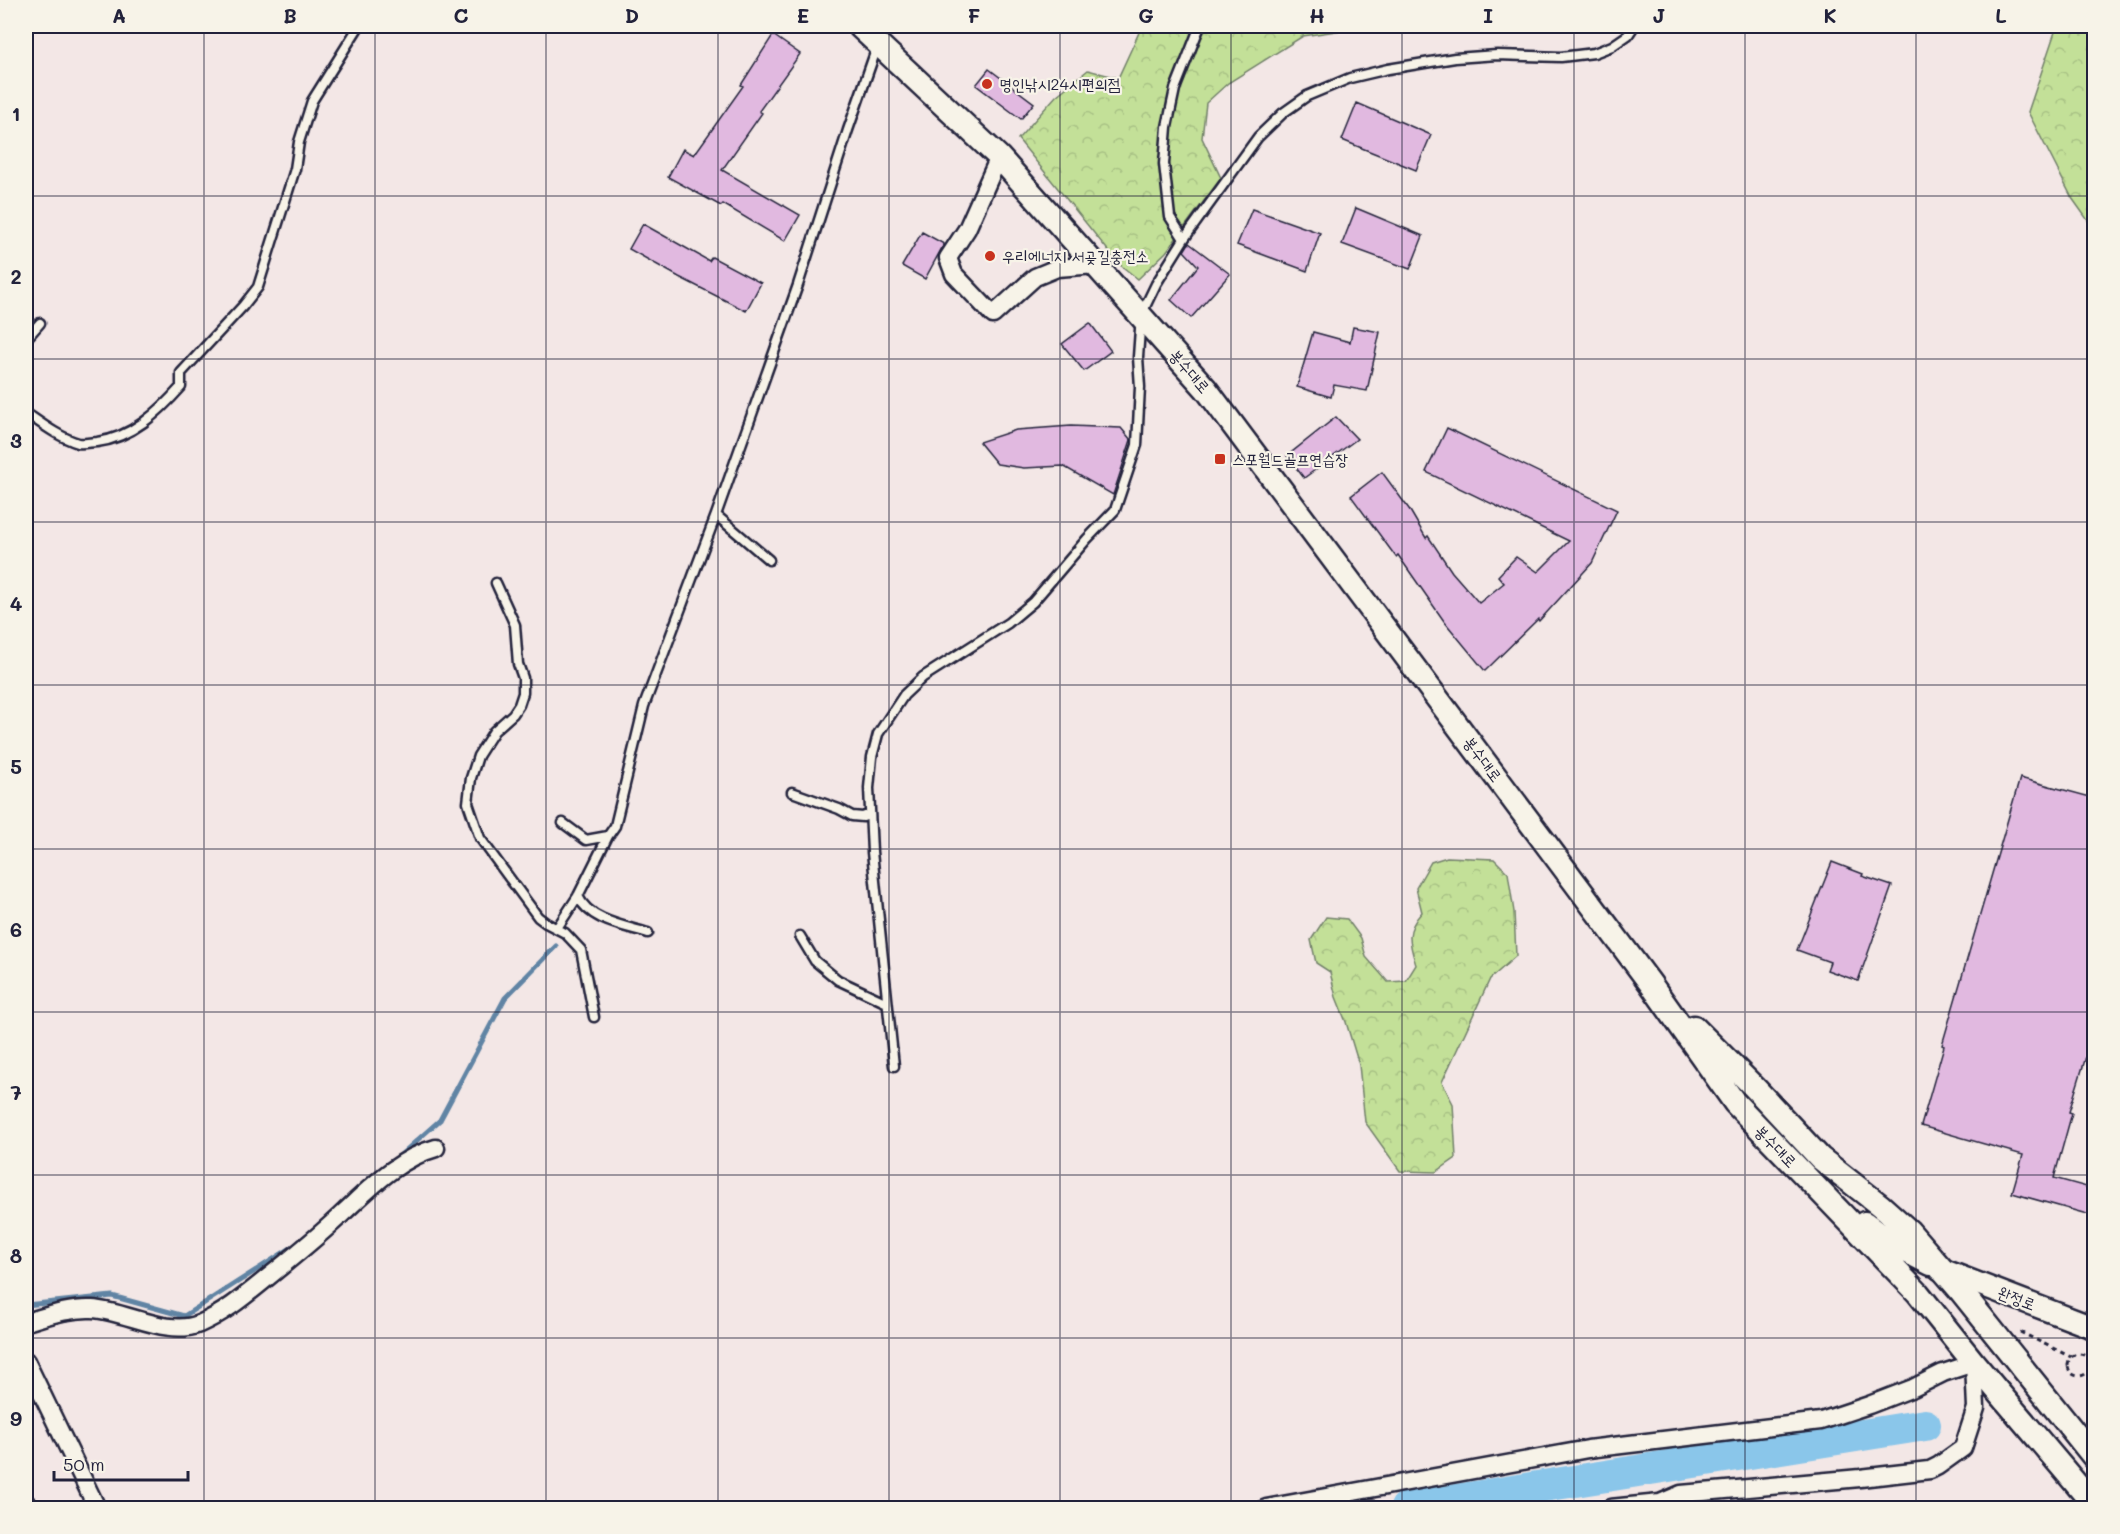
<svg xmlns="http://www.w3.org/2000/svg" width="2120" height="1534" viewBox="0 0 2120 1534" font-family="Mali,'Poor Story',sans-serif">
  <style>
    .forest { fill: url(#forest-crowns); stroke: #72816a; stroke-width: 1.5 }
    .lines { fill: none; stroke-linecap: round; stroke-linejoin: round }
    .stream { stroke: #6084a4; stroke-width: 5 }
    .river { stroke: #8ac6ea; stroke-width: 32 }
    .building { fill: #e1b9e0; stroke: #22223b; stroke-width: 1.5 }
    .service-casing { stroke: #22223b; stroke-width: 13 }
    .minor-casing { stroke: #22223b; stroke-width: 21 }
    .tertiary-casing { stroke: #22223b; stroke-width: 26 }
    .secondary-casing { stroke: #22223b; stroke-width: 27 }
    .path { stroke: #22223b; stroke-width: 3; stroke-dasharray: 4.5 4.5; stroke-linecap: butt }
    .service { stroke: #f7f3e8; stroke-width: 8 }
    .minor { stroke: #f7f3e8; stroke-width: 16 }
    .tertiary { stroke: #f7f3e8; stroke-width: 21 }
    .secondary { stroke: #f7f3e8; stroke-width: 22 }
    .grid { fill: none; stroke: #22223b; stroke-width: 1.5; stroke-opacity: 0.55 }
    .poi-dot { fill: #c8321e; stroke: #f7f3e8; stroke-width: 2 }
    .labels { text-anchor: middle; stroke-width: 4.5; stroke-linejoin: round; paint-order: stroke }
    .poi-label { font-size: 16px; fill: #22223b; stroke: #f7f3e8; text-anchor: start }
    .street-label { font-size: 16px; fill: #22223b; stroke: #f7f3e8 }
    .neatline { fill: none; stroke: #22223b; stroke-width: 2 }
    .grid-label { font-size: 20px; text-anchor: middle; font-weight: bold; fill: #22223b }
  </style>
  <defs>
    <pattern id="forest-crowns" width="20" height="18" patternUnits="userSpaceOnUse" patternTransform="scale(1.5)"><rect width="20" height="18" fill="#c3e098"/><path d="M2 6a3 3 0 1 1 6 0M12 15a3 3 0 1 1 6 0" fill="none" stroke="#a7c084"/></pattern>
  </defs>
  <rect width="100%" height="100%" fill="#f3e7e6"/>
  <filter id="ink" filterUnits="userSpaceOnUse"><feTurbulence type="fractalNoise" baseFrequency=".0167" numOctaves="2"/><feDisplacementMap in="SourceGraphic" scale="12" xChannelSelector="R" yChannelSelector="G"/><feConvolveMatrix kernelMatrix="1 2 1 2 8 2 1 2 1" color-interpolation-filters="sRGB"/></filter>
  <g filter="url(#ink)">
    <path class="forest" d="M1142,26h228l-67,10 -75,47 -22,20 -4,35 19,40 -55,74 -28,27 -19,-15 -101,-125 38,-43 32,-26 30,8z
      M2057,26h37v203l-22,-31 -44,-86z
      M1447,857l47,2 14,14 6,39 2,44 -26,23 -48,103 11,22 3,54 -20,14 -36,-1 -35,-49 -6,-57 -13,-43 -10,-25 -6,-25 -14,-9 -5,-23 15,-23 21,2 14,19 5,19 22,25 18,-1 10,-16c-7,-23 -11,-34 6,-53l-6,-24 15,-26z"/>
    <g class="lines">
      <path class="stream" d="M397,1158l43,-38 65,-122 51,-52
        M26,1305l86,-9 72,20 113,-72"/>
      <path class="river" d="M1406,1508l519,-83"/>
    </g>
    <path class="building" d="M773,35l27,19 -41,57 3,2 -40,57 78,45 -15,26 -62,-37 -2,2 -53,-29 15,-28 11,6 49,-69 -2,-1z
      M989,69l45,34 -13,16 -45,-34z
      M1357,103l74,32 -15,35 -74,-30z
      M1356,208l67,28 -13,33 -68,-25z
      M1252,209l68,24 -13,38 -70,-26z
      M643,224l66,37 3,-4 49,26 -15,28 -67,-34 -50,-28z
      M922,232l22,12 -19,35 -23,-13z
      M1189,243l41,31 -39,44 -20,-18 27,-34 -14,-15z
      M1090,323l21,28 -27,20 -22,-27z
      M1353,327l27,5 -13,59 -33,-6 -3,12 -34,-10 16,-55 37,10z
      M1336,417l21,22 -53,39 -17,-22z
      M1071,426l50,2 10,12 -18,55 -50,-29 -39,2 -27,-4 -18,-22 37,-12z
      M1447,428l170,82 -25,53 -53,58 -1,-2 -53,52 -41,-50 -46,-66 -2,2 -45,-61 31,-24 27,37 17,29 2,-2 24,36 27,31 25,-20 -6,-7 18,-19 22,15 31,-31 -143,-69z
      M2020,778l74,20v220l-5,18 3,1 -23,75 3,1 -18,65 40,11v27l-82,-23 11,-38 -102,-29 23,-80 -2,-1z
      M1832,862l31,12 -1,2 30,10 -34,95 -31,-11 3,-8 -33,-12z"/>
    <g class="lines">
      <defs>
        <path id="service" d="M1184,239l-14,-22 -6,-53 3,-37 8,-38 25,-63
          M26,339l14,-16
          M26,413c16,11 33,24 52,30 6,1 13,-1 19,-1 34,-4 62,-30 84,-55v-14l62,-67 15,-19 37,-118 4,-27 13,-41 47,-75
          M716,515l53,45
          M496,583l19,42 3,39 5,14v15l-4,12 -6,9 -19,17 -16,25 -7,22 -3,25 12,35 58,79 8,6 19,10 16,17 13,67
          M792,792l47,17 13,7 11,1 7,-3
          M563,823l23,17 22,-4 7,-10 29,-120 72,-191 82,-230 50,-155 29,-83
          M578,896c11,25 47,30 70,37
          M557,928l21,-32 30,-60
          M800,936l15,25 23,19 49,23
          M894,1066l-22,-214 -3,-64 3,-31 6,-23 26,-39 19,-18 85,-54 25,-21 54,-63 28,-29 22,-65 3,-58 -2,-30 3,-42 15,-31 28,-45 74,-102 25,-24 24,-17 43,-18 38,-9 67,-11 42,-3 64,2 33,-4 18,-7 16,-11 6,-9"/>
        <path id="minor" d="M999,157l-32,72 -19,29 6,16 39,41 42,-38 22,-9 39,-3
          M26,1322c21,-6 43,-14 66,-13 34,2 76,28 107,15 26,-11 47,-29 68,-46 26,-21 52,-42 76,-65 27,-25 56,-55 93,-65
          M26,1361l71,147
          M1266,1508l322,-59 233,-28 48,-16 44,-17 30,-15 31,-10 2,45 -13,40 -25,18 -8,4 -70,8 -179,16 -21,9 -50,5"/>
        <path id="tertiary" d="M1940,1269l154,59"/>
        <path id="secondary" d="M859,26l140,131 207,232 444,594 85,120 183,190 56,70 120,142
          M1694,1027l60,60 66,71 61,48 28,25 51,59 134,167
          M1865,1223l29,22 37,19
          M26,1507v1"/>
      </defs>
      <use href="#service" class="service-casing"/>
      <use href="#minor" class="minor-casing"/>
      <use href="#tertiary" class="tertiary-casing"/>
      <use href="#secondary" class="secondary-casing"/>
      <path class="path" d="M2020,1332l51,25
        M2068 1365a11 11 0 1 1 22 0a11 11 0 1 1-22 0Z"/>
      <use href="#service" class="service"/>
      <use href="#minor" class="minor"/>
      <use href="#tertiary" class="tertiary"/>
      <use href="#secondary" class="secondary"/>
    </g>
  </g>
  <path class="grid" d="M204,26v1482M375,26v1482M546,26v1482M718,26v1482M889,26v1482M1060,26v1482M1231,26v1482M1402,26v1482M1574,26v1482M1745,26v1482M1916,26v1482M26,196h2068M26,359h2068M26,522h2068M26,685h2068M26,849h2068M26,1012h2068M26,1175h2068M26,1338h2068"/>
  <g class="poi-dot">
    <circle cx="987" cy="84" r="6"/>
    <circle cx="990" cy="256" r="6"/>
    <rect x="1214" y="453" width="12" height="12" rx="3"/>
  </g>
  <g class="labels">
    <g class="poi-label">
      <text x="999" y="90">명인낚시24시편의점</text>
      <text x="1002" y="262">우리에너지 서곶길충전소</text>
      <text x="1232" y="465">스포월드골프연습장</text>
    </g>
    <g class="street-label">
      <text transform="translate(1190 371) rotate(49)" y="6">봉수대로</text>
      <text transform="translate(1483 759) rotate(53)" y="6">봉수대로</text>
      <text transform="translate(1776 1146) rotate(46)" y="6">봉수대로</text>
      <text transform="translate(2017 1298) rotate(21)" y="6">완정로</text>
    </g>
  </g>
  <rect width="2120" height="1534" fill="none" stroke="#f7f3e8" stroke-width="66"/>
  <path d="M54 1471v9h134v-9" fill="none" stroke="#22223b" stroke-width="3"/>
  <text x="63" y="1471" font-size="18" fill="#22223b" stroke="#f7f3e8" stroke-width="4.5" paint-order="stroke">50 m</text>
  <rect x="33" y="33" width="2054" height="1468" class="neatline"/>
  <g class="grid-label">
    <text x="119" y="23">A</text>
    <text x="290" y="23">B</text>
    <text x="461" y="23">C</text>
    <text x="632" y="23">D</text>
    <text x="803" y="23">E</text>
    <text x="974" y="23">F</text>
    <text x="1146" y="23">G</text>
    <text x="1317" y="23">H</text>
    <text x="1488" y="23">I</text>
    <text x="1659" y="23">J</text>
    <text x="1830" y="23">K</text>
    <text x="2001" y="23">L</text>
    <text x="16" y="121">1</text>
    <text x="16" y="284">2</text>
    <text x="16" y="448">3</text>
    <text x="16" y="611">4</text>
    <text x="16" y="774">5</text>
    <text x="16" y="937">6</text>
    <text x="16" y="1100">7</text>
    <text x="16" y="1263">8</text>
    <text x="16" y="1426">9</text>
  </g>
</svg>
